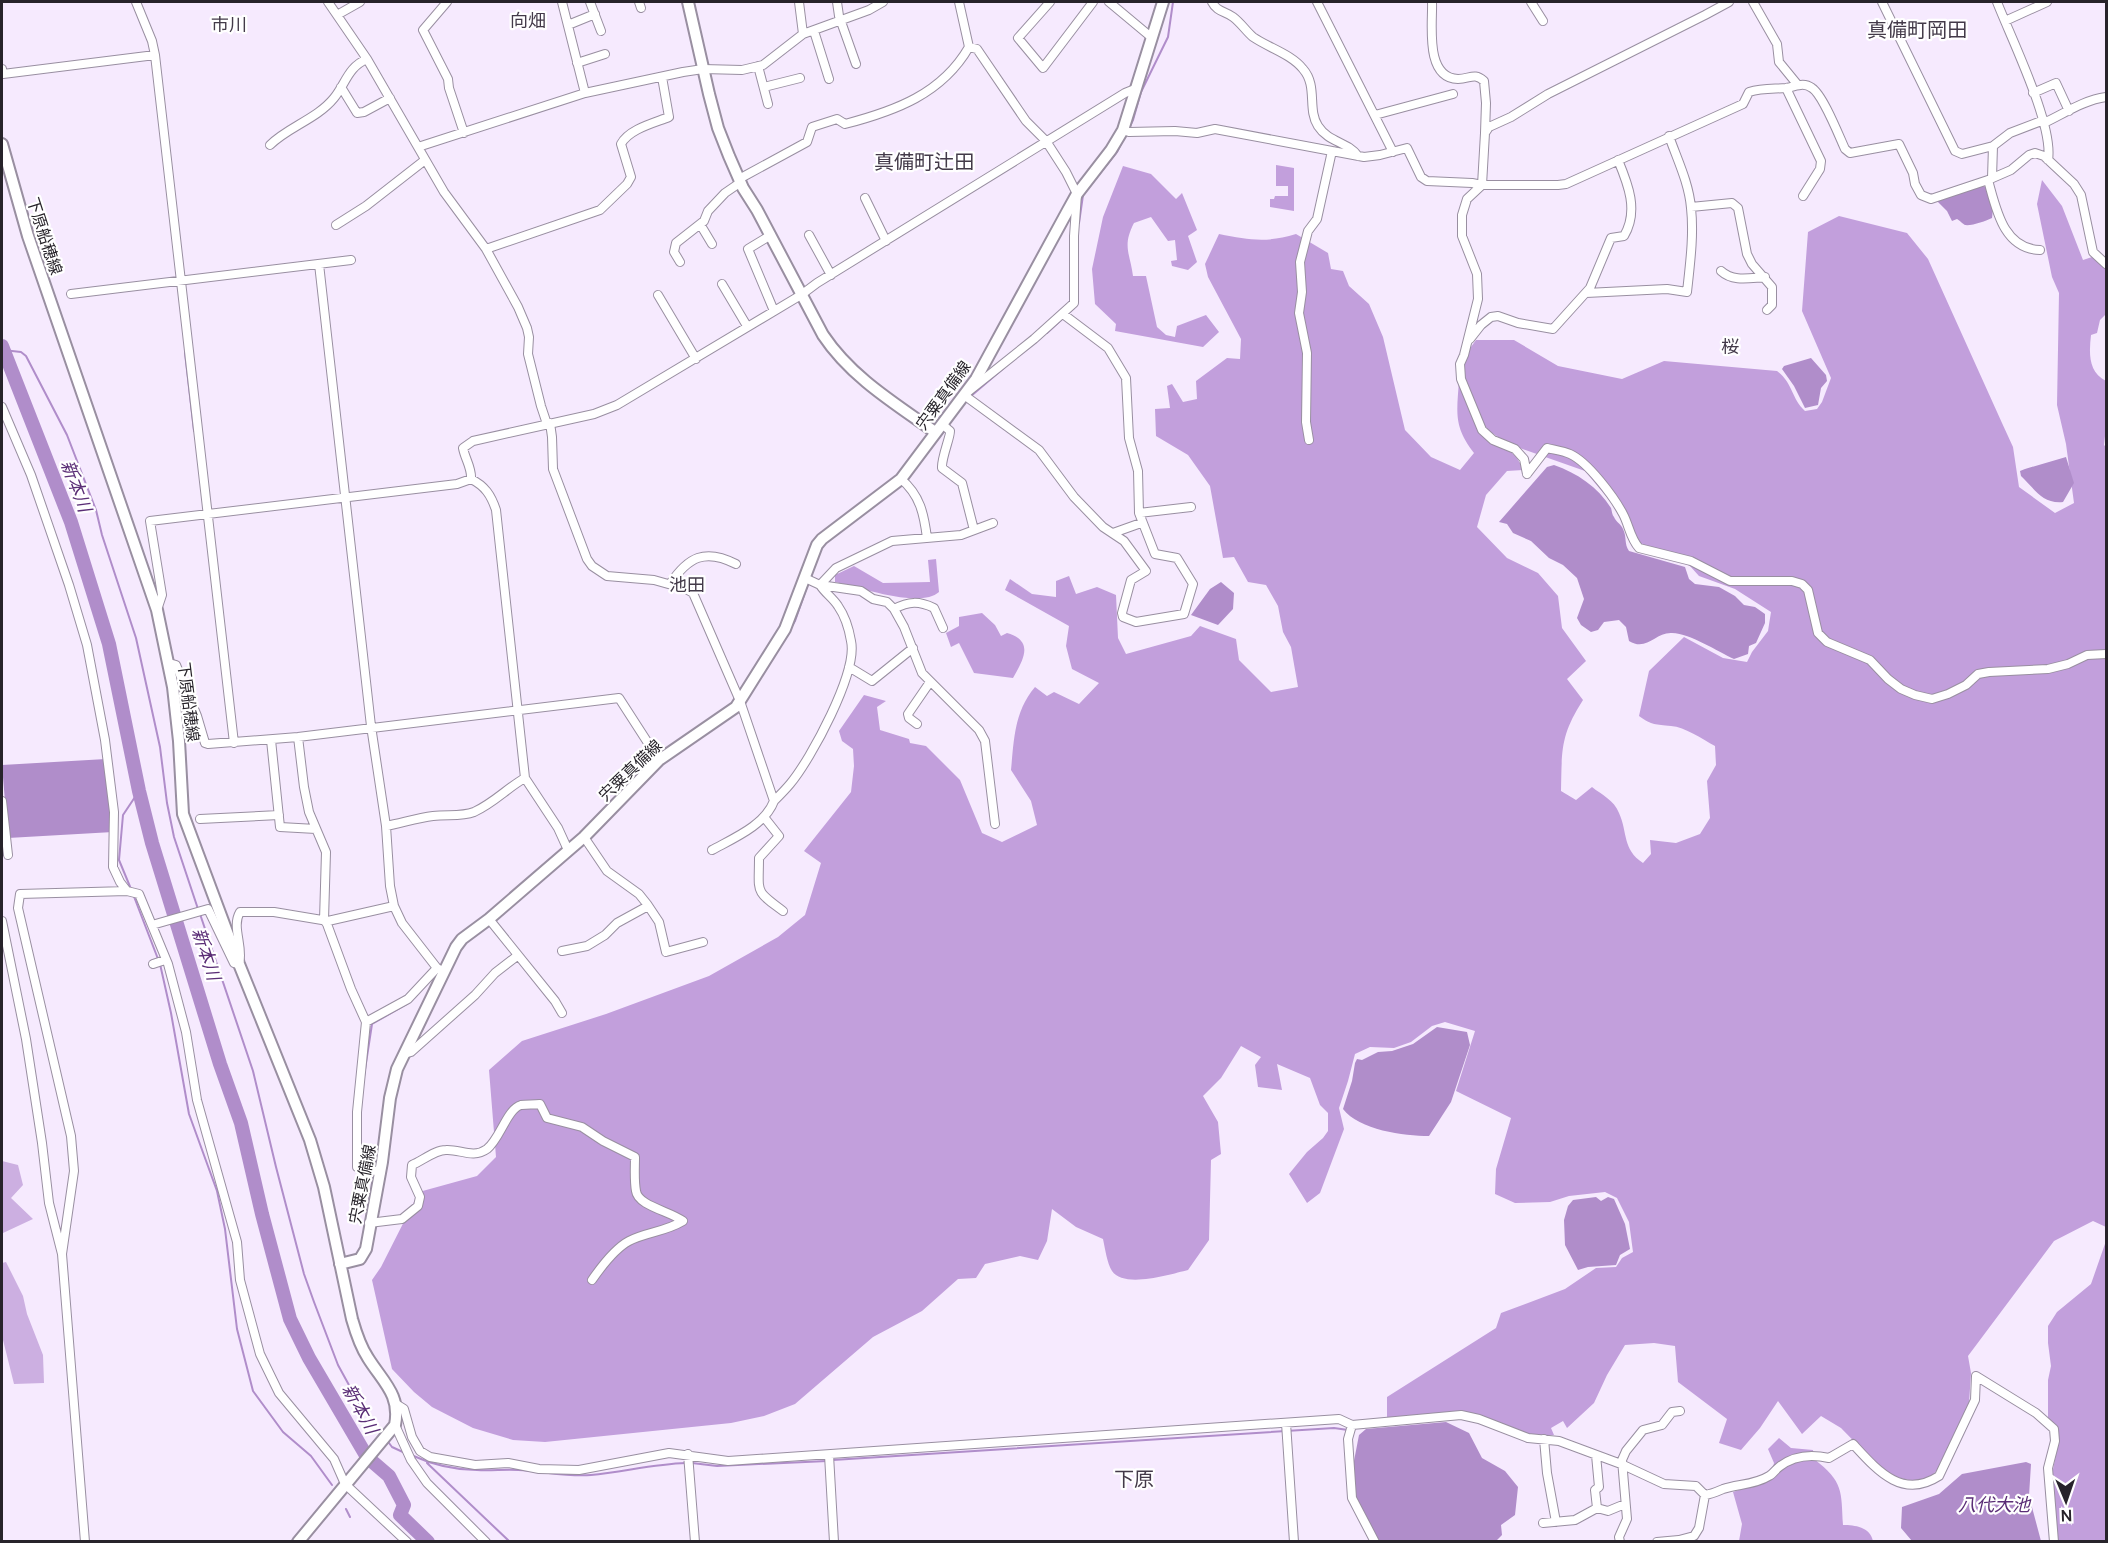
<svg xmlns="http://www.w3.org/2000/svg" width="2108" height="1543" viewBox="0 0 2108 1543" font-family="Manrope,'Noto Sans JP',sans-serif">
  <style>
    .green { fill: #ccafe1 }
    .forest { fill: #c29fdc }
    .water { fill: #b08dca }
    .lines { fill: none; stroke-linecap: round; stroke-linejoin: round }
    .stream { stroke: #b08dca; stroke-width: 2 }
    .river { stroke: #b08dca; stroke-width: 14 }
    .street-casing { stroke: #998fa1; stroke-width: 10 }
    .secondary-casing { stroke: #998fa1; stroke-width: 14 }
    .street { stroke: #fff; stroke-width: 8 }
    .secondary { stroke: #fff; stroke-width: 10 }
    .labels { text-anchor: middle; stroke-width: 4.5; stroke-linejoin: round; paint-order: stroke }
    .street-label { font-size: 16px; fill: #27232a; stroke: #fff }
    .neighbourhood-label { font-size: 18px; fill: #433a49; stroke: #fff }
    .water-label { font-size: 18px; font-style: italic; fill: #5a2d76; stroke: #fff }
    .quarter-label { font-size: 20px; fill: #433a49; stroke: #fff }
  </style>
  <rect width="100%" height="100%" fill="#f6eafe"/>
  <path class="green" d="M2,1161l16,4 5,20 -12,13 22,21 -30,14 -1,16z
    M6,1262l17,34 4,18 16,41 1,28 -30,1 -12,-48v-73z"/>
  <path class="forest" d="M1276,165l18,3v43l-24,-4v-8h4l1,-3h13v-10h-12z
    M1123,166l28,8 25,25 6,-6 15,37 -9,6 9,26 -9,8 -16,-4 -1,-5 6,-1 -2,-20 -7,1 -17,-24 -17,6c-12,23 -4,30 -1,53h13l11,51 9,8 9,2 2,-11 29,-11 13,17 -16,15 -88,-16 1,-7 -21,-20 -3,-35 11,-52z
    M2042,180l20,26 21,54 9,-3 14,9v48l-6,6 -3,13 -6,2c-2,18 -3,37 15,46v46l-2,18 2,2v780l-13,-6 -39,20 -86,115 3,17 -2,31 -32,66 -6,7 -18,4 -26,-6 -46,-47 -20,-12 -19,18 -24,-33 -18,27 -19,22 -22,-7 8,-24 -49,-37 -3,-36 -21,-3 -29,2 -18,30 -13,28 -27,25 -4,-7 -12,7 3,7 -24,1 -66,-25 -77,7v-21l109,-69 5,-15 64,-24 31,-21 20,-1 6,-9 11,-6 -4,-30 -12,-24 -12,-6 -36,4 -19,6 -35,1 -20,-9 1,-25 15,-51 -55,-27 19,-60 -30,-9 -13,4 -21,16 -17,6 -24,-1 -15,7 -7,27 -9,27 5,21 -24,64 -13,10 -18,-29 18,-22 16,-14 5,-7v-18l-8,-8 -10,-27 -33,-14 5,26 -24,-3 -3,-22 6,-8 -20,-11 -20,32 -18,18 15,26 3,32 -10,6 -2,80 -21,30c-17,4 -64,19 -76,1 -5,-8 -7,-23 -9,-32l-27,-12 -24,-18 -5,32 -9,19 -18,-4 -35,8 -9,14 -18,1 -36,32 -49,26 -78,67 -31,12 -33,7 -186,19 -32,-2 -40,-12 -41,-21 -18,-15 -22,-23 -20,-89 9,-13 38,-75 58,-16 19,-19 -7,-87 33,-29 84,-27 103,-38 69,-39 27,-22 16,-52 -17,-12 47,-59 3,-26 -1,-17 -11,-8 -3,-10 25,-36 22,6 -9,6 3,23 29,9 1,4 16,3 34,34 22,53 20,9 35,-17 -6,-24 -20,-31c3,-30 3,-58 24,-83l12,9 7,-4 25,12 20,-21 -27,-14 -6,-23 3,-20 -64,-36 5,-11 22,15 24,3v-16l13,-5 7,18 21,-7 19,8 2,43 8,16 65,-18 9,-10 36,13 3,21 32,32 27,-5 -7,-40 -8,-15 -5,-26 -12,-21 -18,-3 -14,-25 -11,1 -13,-72 -22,-31 -32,-19 -1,-27 15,-1 -3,-22 5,-2 11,18 14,-3 -1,-18 31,-23 13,1 1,-20 -33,-62 -3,-13 14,-30c30,6 48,9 77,0l32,19 3,16 12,2 6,15 20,18 14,33 22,93 26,27 29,13 14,-17c-21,-27 -17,-41 -15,-73 6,15 13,41 23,54 14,18 32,9 41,36l-16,1 -21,24 -9,32 30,31 31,15 20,23 4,32 24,33 -19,18 16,21c-23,36 -21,50 -22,91l15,9 16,-13c10,8 22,13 27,26 9,20 3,36 24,50l8,-9 -1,-14 26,3 24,-9 10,-16 -3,-37 9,-16 -1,-19c-13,-7 -30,-19 -44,-20 -16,-2 -18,0 -32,-10l10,-45 35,-34 39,21 24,4 5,-10 16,-21 3,-19 -36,-23 -36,-13 -9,-10 -31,-13 -24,-12 -20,-34 -30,-36 -68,-24 -16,-8 -16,-11 -22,-49 -1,-14 6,-14 8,-11h38l44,26 64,13 42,-18 113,10c16,12 14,27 28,40l12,-2 5,-7 9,-24 -29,-67 6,-79 31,-16 68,17 21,26 74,164 11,24 6,40 36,26 19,-10 -8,-59 -9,-39 2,-112 -7,-16 -15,-73z
    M936,559l3,33c-19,17 -80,-5 -104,-10v-7l19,-9 29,17 47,-1 -2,-22z
    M982,613l13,12 6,11 6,-3c28,8 16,27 6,45l-39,-5 -15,-30 -8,4 -5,-14 13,-7v-9z
    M2106,1241v300h-49l-5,-67 6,-29 -1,-15 -9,-12v-38l3,-14 -3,-23v-17l9,-14 34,-28z
    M1779,1438l12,10 22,2 1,9c30,23 27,32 29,66 12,0 27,2 30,16h-134l3,-17 -9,-32 37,-13 4,-16 -6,-14z"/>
  <path class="water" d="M1983,186l3,1 7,22 -1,9c-6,3 -20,8 -27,7 -2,-1 -6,-5 -8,-6l-5,2 -5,-10 -10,-10z
    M1811,358l15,17 1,6 -6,7 -3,17 -13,3 -11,-22 -12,-17 2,-3z
    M2066,457l8,26 -11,19c-21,2 -28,-13 -42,-26l-1,-5 5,-2z
    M1554,465c23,8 44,22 57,43 1,3 1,7 3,9 2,5 7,7 9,12 4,8 1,15 6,22l56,16 4,12 6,5 24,3 16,9 9,9 11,2 10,7v9l-9,20 -7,3 -1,8 -14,5c-17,-8 -43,-25 -62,-26 -17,-1 -25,19 -43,8l-3,-14 -7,-7 -15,2 -6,8 -7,2 -10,-7 -4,-7 7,-19 -7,-21 -14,-13 -14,-7 -18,-17 -18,-8 -6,-9 -8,-2 48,-55z
    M1221,582l13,11 -1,16 -15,16 -27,-10 19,-26z
    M106,759l7,73 -105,6 -6,-73z
    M1437,1027l30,5 3,13 -19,57 -22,34c-25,0 -70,-6 -86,-27l9,-28 3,-18 2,-4 5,1 16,-8 14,-1 21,-7z
    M1596,1197l5,4 7,-4 6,2 11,25 5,25 -10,6 -4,10 -28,2 -10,3 -13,-25 -1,-25 4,-14 5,-6z
    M1446,1422l23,11 13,25 23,13 13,16 -3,28 -14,10 1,10 -6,6h-117l-7,-9 -18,-36 -1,-30 6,-31 7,-6z
    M2026,1462l5,2 -2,32 12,45h-129l-11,-13 1,-21 37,-13 23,-20z"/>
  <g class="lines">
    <path class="stream" d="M1079,223l4,-28 34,-43 16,-32 8,-28 27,-55 5,-35
      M1047,333l27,-25
      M3,350l18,2 5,4 41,79 29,75 6,25 34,103 24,109 7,56 7,34 24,72
      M185,353l9,78
      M971,396l34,-29
      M774,656l21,-35 13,-37
      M131,889l-12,-29 4,-45 16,-24
      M133,894l25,65
      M200,914l53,157 23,96 28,107 10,28 24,63 23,42 22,28
      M160,964l11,49 18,101 28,77 8,38 12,100 16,62 30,41 28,24 21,29
      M364,1076l8,-52 35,-20 9,-8
      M361,1135v24
      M386,1439l6,8 13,6
      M411,1455c20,9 43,15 66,15 14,1 28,-1 41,0 25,1 48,7 73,5 32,-3 63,-11 95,-12
      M833,1460l501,-32 14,2
      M427,1463l83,79
      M692,1463l25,3 110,-5
      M346,1509l4,8"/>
    <path class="river" d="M2,346l69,176 38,122 30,147 13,52 68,221 21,59 21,91 28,105 19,39 58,99 22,19 15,29 -4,10 28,27"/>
    <defs>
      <path id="street" d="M136,2l16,39 3,14 79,688
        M328,2l39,57 77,133 42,57 32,58 9,21 2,9 -1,17 13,52 6,18
        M447,2l-24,28 25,49 1,9 15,45
        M562,2l23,91
        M590,2l11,29
        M639,2l2,6
        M799,2l4,32
        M837,2l2,14 17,48
        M1050,2l-32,36 25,30 50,-66
        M1109,2l42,35
        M1212,2c5,10 13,9 21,15 8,6 13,14 20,20 16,11 38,17 50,32 15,17 4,40 15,57 11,17 29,15 40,30
        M1317,2l76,150
        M1432,2c1,20 -8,76 26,77 12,0 16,-7 26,2l2,22 -1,30
        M1531,2l12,19
        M1753,2l24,42 2,18 18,22
        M1882,2l73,149 7,3 31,-8
        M1997,2c14,36 57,123 51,158
        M337,15l23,-13
        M2005,21l42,-19
        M568,25l27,-11
        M814,31l15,48
        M969,47l8,2 49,72 20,20 20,31 11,22 -3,42v67l-40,36 -70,56 75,55 35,47 29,30 21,14 22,30 -15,9 -9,33 1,4 13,5 48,-8 9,-30 -16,-26 -22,-4 -16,-41 -1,-42 -9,-33 -3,-60 -18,-30 -45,-34
        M577,63l28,-9
        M758,66l10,38
        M2,69l1,5 152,-19
        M341,87l16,26 7,-1 26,-14
        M764,87l36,-9
        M1786,88l35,73 -1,8 -17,27
        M2033,93l23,-10 13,28
        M1375,115l78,-21
        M2044,123c21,-10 40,-23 62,-26
        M1123,130l6,2 46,-1 22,2 18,-4 149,28 16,-2 27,-7 14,29 6,4 45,2 10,2h76l8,-1 177,-80 6,-12c13,-4 24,-3 37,-4 9,-1 17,-7 26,0 11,7 27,48 33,61l5,4 49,-9 14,29 2,11 6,11 10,4 57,-19 23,-10 18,-15 6,-2 9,3 30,28 7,11 12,57 13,12
        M270,145c18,-18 47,-26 64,-47 12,-15 14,-31 33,-39
        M418,147l167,-54 98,-21 20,-3 39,1 21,-5 40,-31 66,-24 14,-8
        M1992,178l1,-32 17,-13 34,-13
        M739,179l68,-37 5,-15 25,-8 8,5c50,-13 97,-30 124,-77l-10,-45
        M1988,180c8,28 15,69 52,70
        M865,198l21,43
        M1691,207l41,-4 6,5 9,46 5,10 20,23v18l-5,5
        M700,224l12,20
        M336,225l30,-19 59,-46
        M771,235l-23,14 26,62
        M809,235l22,40
        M486,249l114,-39 27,-26 4,-7 -10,-33c8,-15 33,-21 48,-27l-7,-40
        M680,262l-6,-10 2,-9 28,-22 4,-10 17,-18 16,-11
        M1721,271c12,11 28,7 44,6
        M722,284l25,42
        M1586,293l81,-4 20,3c3,-28 7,-57 4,-84 -2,-25 -14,-49 -22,-72
        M71,294l280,-34
        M658,295l38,64
        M1470,339l11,-14 10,-8 7,-1 20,7 35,6 37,-41 21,-50 13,-2c15,-25 4,-52 -6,-76
        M2,407l29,68 38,110 18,60 18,95 9,72 -1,55 7,15 7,9
        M550,423l2,14 1,32 34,90 5,7 15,10 47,4 32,9 7,4 47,108 34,100c5,-5 11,-11 16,-17 21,-25 68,-112 61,-143 -2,-12 -6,-25 -13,-35 -5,-8 -13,-13 -18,-21
        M942,424c1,1 7,6 8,7 1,4 -9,28 -8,37l20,15 12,47
        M1309,440l-3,-18 1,-69 -8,-40 3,-21 -2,-30 8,-31 9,-12 15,-68
        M1527,474l20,-26c8,2 16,3 23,6 18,8 44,43 53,60 6,11 7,24 16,34l52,13 39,20h62l10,3 6,6 10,43 9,9 43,18 18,19 13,10 14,6 17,4 16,-5 18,-9 12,-11 11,-2 59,-3 20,-5 19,-9 19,-1
        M1527,474l-3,-15 -9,-10 -22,-9 -11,-10 -21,-51 -1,-15 4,-9 14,-56 -1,-25 -15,-38v-21l5,-16 15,-14 3,-52 4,-6 22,-10 37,-23 157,-79 24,-13
        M471,479c1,-11 -6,-20 -8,-31l10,-7 121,-27 23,-9 184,-110 16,-12 308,-190 10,-4
        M901,479c19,16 23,35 26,59
        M1139,513l52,-6
        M1113,533l28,-10
        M805,578l15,7 41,6 12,8 14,3 7,7 10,18 18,46 57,57 6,11 10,83
        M670,584c18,-27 35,-36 66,-20
        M820,585l16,-17 56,-27 69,-6 32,-12
        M894,609c15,-8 25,-8 40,-1l9,20
        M157,610l5,-15 -12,-74 307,-37 14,-5c14,7 20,16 25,31l29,268 33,50 10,22
        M169,663l7,2 21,51 8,27 3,1 90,-7 321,-39 40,62
        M849,667l23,14 41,-33
        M917,724l-8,-6 -1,-4 22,-32
        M298,737l6,50 5,25 17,40 -2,68 3,4 24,65 15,33 -9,90v55l24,5
        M271,740l9,87 36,2
        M2,801l6,54
        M764,817l15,19 -20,22c0,35 -5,32 24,53
        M200,819l79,-4
        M386,826c16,-3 31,-8 47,-10 14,-2 28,1 41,-4 20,-9 33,-24 51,-34
        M584,837l23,34 32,23 8,10 12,18 7,30 37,-10
        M712,850c22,-12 53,-25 62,-49
        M394,906l8,17 35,45 4,2
        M489,919l66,82 7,12
        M2,921l24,118 16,104 7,60 13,51 23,288
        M152,925l56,-16 26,54 5,1c5,-17 -8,-37 1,-52h34l54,9 66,-15 -4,-20 -4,-60 -15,-100 -52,-462
        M562,951l25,-5 18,-11 12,-12 31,-17
        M153,964l12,-4
        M366,1022l42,-23 29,-31
        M404,1054l7,-2 64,-57 20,-22 22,-17
        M369,1223l33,-4 16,-13 2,-9 -9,-20 1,-12c10,-4 23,-15 34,-15 14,-1 27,9 41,-1 13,-10 20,-40 34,-44 6,-1 13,0 19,-1l7,14 35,9 21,14 32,16c0,11 -1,23 1,34 2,15 34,20 47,30 -18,11 -37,11 -54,20 -15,8 -28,26 -37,39
        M62,1254l12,-83 -3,-35 -53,-228 2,-14 107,-3 12,3 29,70 18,68 11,68 40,142 3,38 20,74 19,39 55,66 11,25 62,58
        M396,1404l8,5 8,28 8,14 10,6 45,8 33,-2 31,6 40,1 90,-17 59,8 611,-42 13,6 109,-10 18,4 49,19 31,3 62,23 43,20 32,2 9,9c7,-1 11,-3 18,-6 14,-5 32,-4 46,-13 4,-2 7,-7 10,-9 15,-12 32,-13 50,-9l24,-14c24,26 49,56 86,32l36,-76 1,-24 60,37 18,16 1,12 -7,27 6,74
        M1286,1423l8,119
        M395,1425l16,35 16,23 59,59
        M1352,1425l-4,14 4,59 23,44
        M1544,1439l3,34 9,49
        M688,1454l7,88
        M829,1455l5,87
        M1596,1455l3,32 -4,3 2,18 11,3 17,-7
        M1543,1523l32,-3 22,-12
        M1620,1542l-1,-5 8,-18 -5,-59 4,-9 17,-21 19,-5 10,-13 8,-1
        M1657,1542l22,-2 15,-4 5,-8 6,-33"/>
      <path id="secondary" d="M688,2l21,92 9,34 11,28 14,32 14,22 66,125c28,42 71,68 112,97
        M2,144l26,92 129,374 16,77 6,54 4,73 56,150 71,176 14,47 28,132c4,14 8,27 16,39 15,24 33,37 27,67l-97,117
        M340,1264l20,-5 6,-10 16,-87 8,-64 7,-29 59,-122 6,-8 27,-20 95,-82 75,-77 77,-53 49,-78 32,-84 5,-6 79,-60 75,-100 91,-167 10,-18 34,-44 12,-20 40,-128"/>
    </defs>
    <use href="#street" class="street-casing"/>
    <use href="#secondary" class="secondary-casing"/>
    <use href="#street" class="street"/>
    <use href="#secondary" class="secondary"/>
  </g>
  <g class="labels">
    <g class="street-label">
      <text transform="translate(45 236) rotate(72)" y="6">下原船穂線</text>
      <text transform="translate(943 395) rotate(-54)" y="6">宍粟真備線</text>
      <text transform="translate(189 702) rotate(83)" y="6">下原船穂線</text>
      <text transform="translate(630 770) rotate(-44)" y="6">宍粟真備線</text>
      <text transform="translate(362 1184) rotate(-79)" y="6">宍粟真備線</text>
    </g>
    <g class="neighbourhood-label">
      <text x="528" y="27">向畑</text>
      <text x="229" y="31">市川</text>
      <text x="1730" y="353">桜</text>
      <text x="687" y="591">池田</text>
    </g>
    <g class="water-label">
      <text transform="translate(76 486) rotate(69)" y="6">新本川</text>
      <text transform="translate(206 954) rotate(72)" y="6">新本川</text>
      <text transform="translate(360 1409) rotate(61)" y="6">新本川</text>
      <text x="1994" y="1511">八代大池</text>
    </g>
    <g class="quarter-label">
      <text x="1917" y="37">真備町岡田</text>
      <text x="924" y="169">真備町辻田</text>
      <text x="1134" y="1486">下原</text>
    </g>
  </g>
  <rect width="2108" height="1543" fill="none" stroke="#27232a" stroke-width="6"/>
  <g transform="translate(2066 1501) rotate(178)" stroke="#ffffff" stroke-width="4.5" paint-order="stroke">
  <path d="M0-4.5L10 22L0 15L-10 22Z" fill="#27232a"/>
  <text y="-9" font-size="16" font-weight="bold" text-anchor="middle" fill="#27232a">N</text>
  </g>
</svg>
